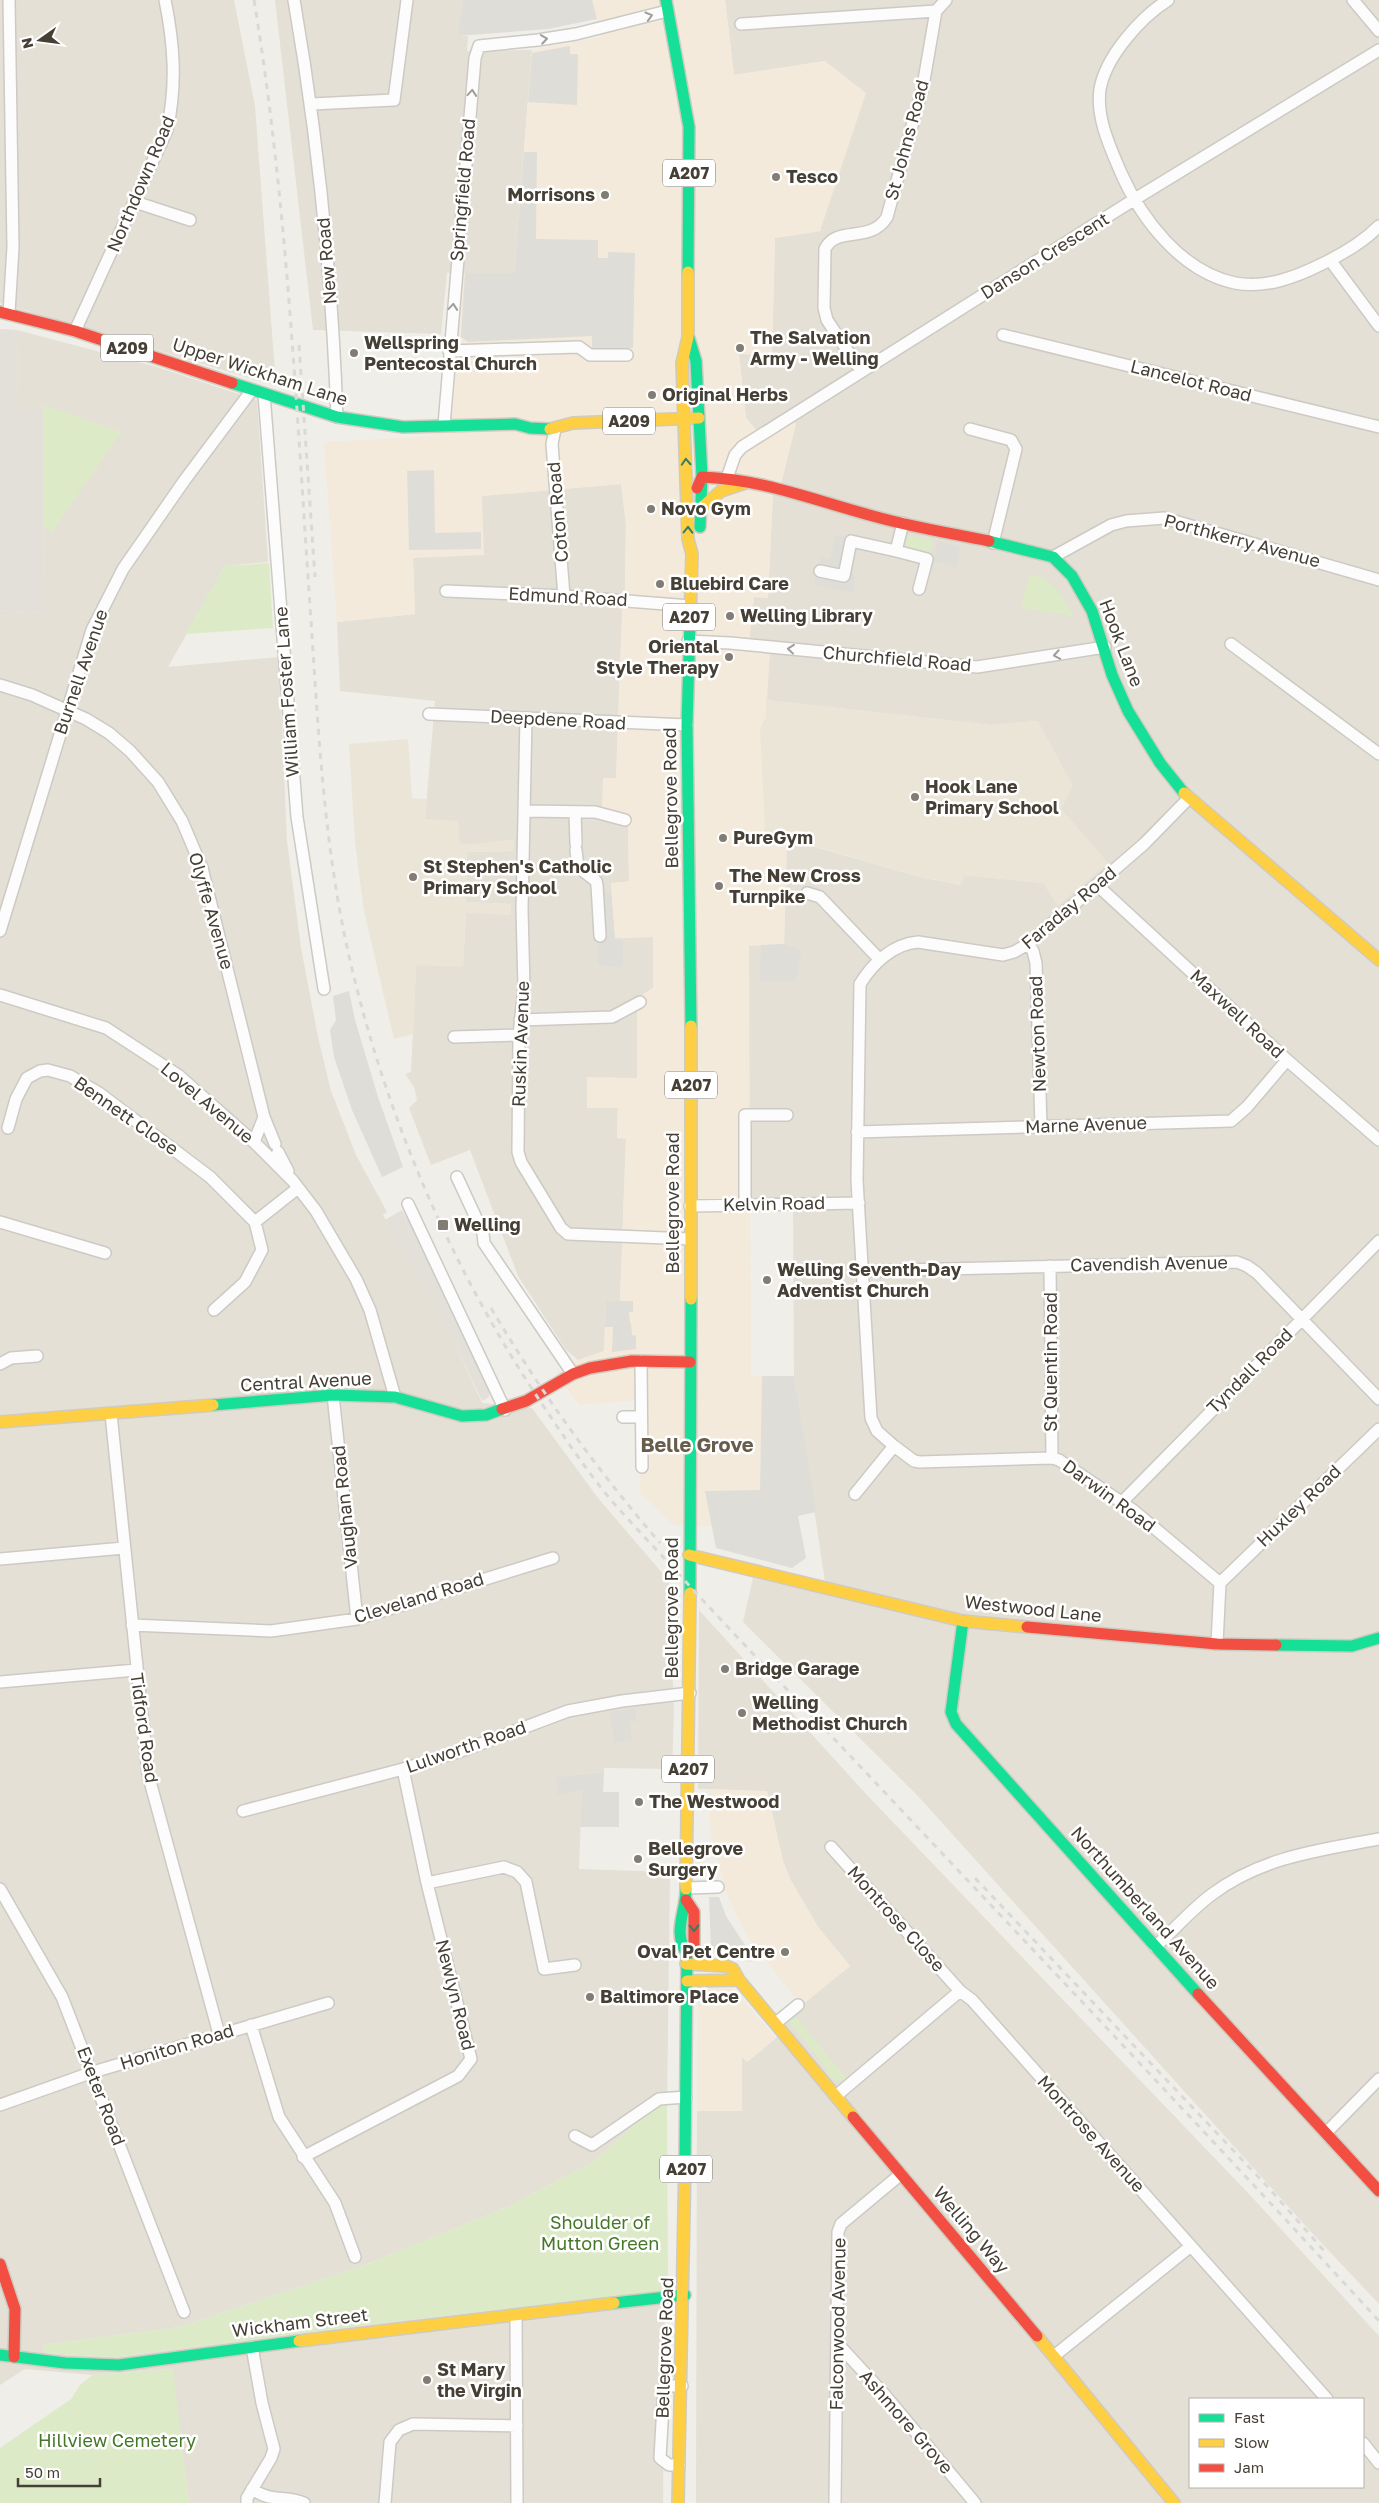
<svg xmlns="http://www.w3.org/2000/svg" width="1379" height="2503" viewBox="0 0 1379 2503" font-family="'Golos Text',sans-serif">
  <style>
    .residential { fill: #e4e0d5; fill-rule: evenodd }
    .commercial { fill: #f3eadb }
    .industrial { fill: #e3dfd9 }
    .education { fill: #ebe5d7 }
    .green { fill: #ddeac8 }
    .parking { fill: #dfddd8 }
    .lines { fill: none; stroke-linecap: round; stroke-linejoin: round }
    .street-casing { stroke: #cccac4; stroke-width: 14 }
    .fast-casing { stroke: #cfcbbf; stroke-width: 14 }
    .slow-casing { stroke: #cfcbbf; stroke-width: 14 }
    .jam-casing { stroke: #cfcbbf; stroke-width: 14 }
    .street { stroke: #fdfcfc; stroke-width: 11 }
    .fast { stroke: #16e098; stroke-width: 11 }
    .slow { stroke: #ffcf43; stroke-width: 11 }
    .jam { stroke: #f24e42; stroke-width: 11 }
    .rail { stroke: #d9d9d8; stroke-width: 3; stroke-dasharray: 6 6; stroke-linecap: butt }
    .oneway { stroke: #a19e98 }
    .oneway2 { stroke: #327f5d }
    .poi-dot { fill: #817c74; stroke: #fff; stroke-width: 2 }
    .labels { text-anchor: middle; stroke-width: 5; stroke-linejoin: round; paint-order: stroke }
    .shield { fill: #fff; stroke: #7d7972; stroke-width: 1 }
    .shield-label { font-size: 16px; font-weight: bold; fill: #453f35 }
    .street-label { font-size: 18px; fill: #453f35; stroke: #fff }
    .poi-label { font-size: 18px; font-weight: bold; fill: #453f35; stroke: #fff; text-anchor: start }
    .park-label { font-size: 18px; fill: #457728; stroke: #fff }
    .quarter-label { font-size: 20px; font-weight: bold; fill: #685d4c; stroke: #fff }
  </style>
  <rect width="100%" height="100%" fill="#f0eee8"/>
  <path class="residential" d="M0,0h234l21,106 21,280 -276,-83z
    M275,0h188l-4,36h9l-1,15 65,-1 -18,223h-67l-6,61 -128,-4z
    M725,0h654v2304l-66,-70 -396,-439 -174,-173 10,-44 74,17 -33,-219 -1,-175h-44v-256l35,-1 3,-105 133,38 41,8 2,-10 80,8 64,-20 -46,-54 -23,-88 -47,4 -225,-25 4,-50 -22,-1 6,-52 14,1 5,-105 -17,-63 -10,-12 -7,-64 33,1 3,-117 46,-7 4,-170 -91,14z
    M17,330l140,37 100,33 11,162 -43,4 -57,101 111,-10 8,184 14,107 17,89 13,54 25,64 31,57 -4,3 69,122 30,66 50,5 66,90 71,83 5,131 -2,57 -68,-1v4l-47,5 25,13 -3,79 91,3 -3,234 -9,-3 -65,59 -84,44 -144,59 -186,62 -137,18 3,8 68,4 277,-35 275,-30 -2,211h-474l-17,-134 -80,6 -67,-6 -25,16v-1775l44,3 -1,-205h-25z
    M621,484l5,40 -1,67 -2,-1 -7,188 -13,1 15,33 10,6 1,64 -18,1 4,55 38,-1v51l-16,10v80h-50l31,30 -1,30h9l-6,163 -14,1 -2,49 -26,9 -12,-10 -48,-74 -48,-126 -39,15 -22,-57 8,-8 -3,-13 -9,-13 6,-2 5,-107 47,1 3,-53 44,-9 -44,-2 1,-50 46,-1 1,-11 -48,5 -8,-2 -33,-24 10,-118 -95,-10 -3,-69 78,-8 -2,-56 69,-62z
    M699,1610l168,185 382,399 130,142v167h-683l1,-392h45v-55l5,6 40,-33 -6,-8 69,-55 -32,-39 -28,-48 -7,-18 -16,-70 -69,-2zM1190,2399h173v88h-173z"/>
  <path class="commercial" d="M592,0h133l9,75 91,-14 41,32 -46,138 -45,7 -3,117 -33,-1 7,64 10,12 31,-19 9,13 -14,57 -9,12 -5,105 -14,-1 -6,52 22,1 -4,67 -6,11 5,104 22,7 -3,105 -35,2 2,430h11l-2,115h-54l6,35h-37l-35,-33 1,-93 -62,5 -23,-32 22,-13 26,-9 2,-50h14l6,-162 -9,-1 1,-30h-31v-31l50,1v-80l16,-10v-51l-38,1 -4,-55 18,-2 -1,-63 -26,-11 1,-29h13l7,-188h2l1,-66 -5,-40 -139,12 2,59 -71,3 2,56 -78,8 -13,-180 110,-6 21,-70 5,-93h54l18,-223 69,-13z
    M709,1789l58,2 16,70 7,18 28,48 32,39 -49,40 -54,-70 -20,-41 -17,-65z
    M722,1985l12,5 42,48 -29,24 -5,-5v54h-45l1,-112 12,-13z"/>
  <path class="industrial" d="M0,329l17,1 1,78h25l1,205 -44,-3z
    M402,1210l15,26 72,155v6l-7,4 -30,-64 -67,-117z"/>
  <path class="education" d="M766,700l225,25 47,-4 35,65 -12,23 47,54 -50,43 -15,-23 -79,-8 -2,10 -42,-8 -155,-45 -5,-104 6,-11z
    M408,739l4,59 15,1 -2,20 33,2 1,22 7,2 48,-6 -1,12 -46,1 -1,50 45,2v11l-45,-2 -3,53 -47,-1 -3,69 -19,5 -30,-128 -9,-68 -6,-99z"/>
  <path class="green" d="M43,405l78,27 -69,100 -9,-7z
    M907,535l26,6 -2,9c-11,2 -17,2 -26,-6z
    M269,563l4,65 -88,6 40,-68z
    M1030,574c26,6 30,20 44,42l-53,-8z
    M793,2013l53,65 1,1c-11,5 -20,-1 -21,-12l-36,-44 -1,-3z
    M658,2103l9,3 1,177 -3,9 -275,30 -277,35 -68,-4 -3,-8 137,-18 186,-62 144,-59 84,-44z
    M173,2369l16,134h-189v-55l71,-49 9,-14 12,-10z"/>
  <path class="parking" d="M463,0h129l5,19 -49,10 -90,7z
    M570,46v8h8l-1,51 -49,-3 4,-49z
    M524,152h13l-1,87 62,1v18h10v-6l27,1 -2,95 -41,1v-13l-124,6 -7,-5 4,-64h49z
    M434,470l1,63 46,-1v17l-72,1 -2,-79z
    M836,535l11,2 -6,25 15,15 -4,16 -38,-9 7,-27 9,2z
    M938,541l23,6 -4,20 -24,-6z
    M611,892l4,48h8v26l-5,2 -20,-4v-23h-5v-48z
    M784,944l18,7 -7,30h-35l1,-36z
    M349,991l6,29 23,77 25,70 -21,10 -30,-67 -18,-53 -3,-20 -1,-7 6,-10 -3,-24z
    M606,1301h27v11h-4l1,11h1l1,12 4,1v13l-24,3 1,-25h-8z
    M762,1376h32l22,136 -18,4 8,42 -14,10 -76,-20 -11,-57 55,-1z
    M635,1708l1,13 -7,1 3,18 -18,3 -4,-31z
    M604,1772l-1,20h16v35h-39l2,-37 -24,5 -2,-18z
    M709,1897h10l7,19 28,43 -5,3 -16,-6 -17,-2 -5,-6z"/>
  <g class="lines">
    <defs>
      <path id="street" d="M9,0l4,247 -4,66
        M294,0c24,138 38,277 43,417
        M1168,0c-27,17 -62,56 -68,89 -4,29 10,58 21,84 21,47 61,99 114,110 30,6 61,-6 87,-19 21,-10 41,-22 57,-38
        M1353,0l26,31
        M741,24l195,-13
        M312,104l82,-4 13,-100
        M135,202l55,18
        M1330,260l49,66
        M75,331l92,-201c10,-45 7,-86 -2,-130
        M1003,335l376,92
        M449,351l130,-4 11,8h37
        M861,371l-34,-51 -3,-12 1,-59c11,-24 46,-5 62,-32l36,-131 13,-75 10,-11
        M264,394l33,423 27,172
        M444,425l31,-367 4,-12 59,-6 38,-6 91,-23
        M555,429l-3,15 12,152
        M970,429l41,11 5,9 -23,94
        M727,478l8,-23 7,-8 393,-248 244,-149
        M896,551l31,8 -8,30
        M1053,557l58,-32 15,-4 38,-3 215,62
        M820,571l24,5 7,-35 45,10 7,-28
        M446,591l118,5 126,10
        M688,641l42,2 247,24 128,-20
        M1231,644l148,110
        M0,685l32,10 54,24 23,14 21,18 28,31 24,39 20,47 62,249 -10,25
        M429,714l258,11
        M526,718l-4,192 2,78 -5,47 -1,117 3,10 40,66 7,6 122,5
        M524,811l71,1 30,8
        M575,812l1,32
        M576,850l2,17 18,14 1,4 3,51
        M1097,885l190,175 92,80
        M807,893l13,4 60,63
        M0,931l92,-301 31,-61 61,-88 68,-91
        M1028,944l5,7 3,12 5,163
        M0,995l106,33 72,47 76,67 39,39 23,30 40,68 14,31 25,87
        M520,1020l92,-3 28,-15
        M454,1037l65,-2
        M264,1117l11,27
        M8,1128l8,-29 11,-21 13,-7 8,-1 22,6 29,17 111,84 45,45 7,28 -17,32 -31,28
        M857,1132l374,-11 16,-14 40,-47
        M278,1152l10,19
        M457,1177l26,56 1,10 89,131
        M408,1204l97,206
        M745,1205v-90h42
        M690,1206l169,-3
        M0,1222l105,31
        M255,1222l43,-34
        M1050,1266l2,192
        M863,1271l374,-9 10,4 10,7 122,126
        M641,1361l1,106
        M0,1364l11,-6 26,-2
        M333,1395l24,224
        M111,1414l37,360 71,260
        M623,1417h18
        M894,1446l20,15 6,1 132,-4 7,2 74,50 87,73
        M855,1494l39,-48 -17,-15 -6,-13 -14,-238 3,-196c13,-21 33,-40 58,-42l85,13 11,-3 14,-8 116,-100 44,-45
        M1122,1502l257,-261
        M0,1559l124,-11
        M1220,1583l159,-154
        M132,1625l139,6 86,-12 196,-61
        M1217,1644l3,-61
        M0,1682l136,-12
        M243,1811l160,-42 64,-20 101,-38 54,-10 68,-8
        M831,1847l129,144 12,9 355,399
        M427,1883l77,-16 13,5 9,10 18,87 31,-4
        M687,1888l31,-1
        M0,1889l62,108 122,315
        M1155,1947c19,-17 36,-37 56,-52 50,-38 109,-45 168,-56
        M777,2022l21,-17
        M251,2025l28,92 56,86 20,54
        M837,2095l123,-104
        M0,2105l93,-33 235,-69
        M1326,2133l53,-54
        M575,2136l17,9 67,-46 27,-2
        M303,2157l155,-81 13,-17 -44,-176 -24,-114
        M516,2316l1,187
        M837,2343l47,51 91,109
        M1054,2356l137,-110
        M1363,2443l16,20
        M679,2465h-10l-9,-7 4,-70 7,-2h11
        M252,2489c20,14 32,6 52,14
        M247,2503v-5l24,-40 3,-9 -12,-46 -10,-56
        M385,2503l5,-61 9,-12 14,-6 104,2
        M835,2503l3,-271 3,-8 60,-50"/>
      <path id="fast" d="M666,0l23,127 -1,145
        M689,338l7,23 6,116 -2,50
        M232,383l105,34 66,10 112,-3 15,4 20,1
        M989,541l64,16 19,19 20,35 20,64 16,36 32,52 24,30
        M690,621l-3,104 4,301
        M213,1405l120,-10 62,2 67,19 24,-1 16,-6
        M690,1593l1,-294
        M963,1621l-12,91 5,12 242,270
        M1276,1645l76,1 27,-8
        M685,2162l2,-208c-15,-23 -1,-41 -1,-65
        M614,2303l71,-8
        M0,2355l65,8 54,2 180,-24"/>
      <path id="slow" d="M688,272v65l-6,26 6,176 4,15 -2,67
        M550,429l23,-6 126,-5
        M701,508l20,-17 24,-8
        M1184,793l195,167
        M691,1299v-273
        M0,1422l213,-17
        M689,1555l274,66 64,6
        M686,1889l4,-296
        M686,1964l40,2 7,3 6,11 114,137
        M687,1981l52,-1
        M1037,2336l137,167
        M299,2341l315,-38
        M678,2503l7,-341"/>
      <path id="jam" d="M0,312l75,19 157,52
        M697,488l5,-11c60,2 114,24 171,39 38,11 77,17 116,25
        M502,1409l24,-8 47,-27 17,-6 42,-7 58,1
        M1027,1627l190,17 59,1
        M686,1900l8,12v34l-7,8
        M1198,1994l181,197
        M853,2117l184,219
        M0,2264l15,45 -1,48"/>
    </defs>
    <use href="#street" class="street-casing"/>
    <use href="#fast" class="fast-casing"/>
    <use href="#slow" class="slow-casing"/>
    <use href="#jam" class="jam-casing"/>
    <use href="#street" class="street"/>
    <use href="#fast" class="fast"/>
    <use href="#slow" class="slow"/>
    <use href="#jam" class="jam"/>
    <path class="rail" d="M254,0c33,201 42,404 56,606 8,117 13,235 39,350 36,158 101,310 191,445 23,34 45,68 71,99 21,24 43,47 64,70 70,77 143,151 214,227 164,174 328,347 490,524
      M299,345l16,232
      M491,1308c51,86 104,159 169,235
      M975,1878l293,309 59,67"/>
  </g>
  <defs><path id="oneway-chevron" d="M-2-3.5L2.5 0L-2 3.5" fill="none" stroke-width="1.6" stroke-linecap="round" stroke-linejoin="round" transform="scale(1.25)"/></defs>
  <g class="oneway">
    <use href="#oneway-chevron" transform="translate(649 16) rotate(-16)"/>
    <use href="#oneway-chevron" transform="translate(544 39) rotate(-9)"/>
    <use href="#oneway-chevron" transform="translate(472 93) rotate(-85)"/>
    <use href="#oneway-chevron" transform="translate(453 307) rotate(-85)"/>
    <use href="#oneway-chevron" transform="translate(791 649) rotate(-174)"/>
    <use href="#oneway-chevron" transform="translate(1057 655) rotate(170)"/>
  </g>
  <g class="oneway2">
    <use href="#oneway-chevron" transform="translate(686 462) rotate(-93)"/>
    <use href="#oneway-chevron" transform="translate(688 530) rotate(-89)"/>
    <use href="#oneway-chevron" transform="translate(694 1928) rotate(89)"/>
  </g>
  <g class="poi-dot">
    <circle cx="776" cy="177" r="5"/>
    <circle cx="605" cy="195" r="5"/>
    <circle cx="740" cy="348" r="5"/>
    <circle cx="354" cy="353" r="5"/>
    <circle cx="652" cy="395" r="5"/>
    <circle cx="651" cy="509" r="5"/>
    <circle cx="660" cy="584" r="5"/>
    <circle cx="730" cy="616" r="5"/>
    <circle cx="729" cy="657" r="5"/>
    <circle cx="915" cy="797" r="5"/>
    <circle cx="723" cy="838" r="5"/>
    <circle cx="413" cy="877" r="5"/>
    <circle cx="719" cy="886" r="5"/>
    <rect x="437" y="1219" width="12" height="12" rx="2.5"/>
    <circle cx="767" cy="1280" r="5"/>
    <circle cx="725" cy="1669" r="5"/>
    <circle cx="742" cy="1713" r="5"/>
    <circle cx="639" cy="1802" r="5"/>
    <circle cx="638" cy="1859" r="5"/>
    <circle cx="785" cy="1952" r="5"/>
    <circle cx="590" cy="1997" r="5"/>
    <circle cx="427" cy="2380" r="5"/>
  </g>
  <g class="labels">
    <g class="shield">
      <rect x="663" y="159.5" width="52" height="27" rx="4"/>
      <rect x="101" y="334.5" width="52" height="27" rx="4"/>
      <rect x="603" y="407.5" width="52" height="27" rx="4"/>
      <rect x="663" y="603.5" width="52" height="27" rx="4"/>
      <rect x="665" y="1071.5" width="52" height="27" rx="4"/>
      <rect x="662" y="1755.5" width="52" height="27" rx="4"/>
      <rect x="660" y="2155.5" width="52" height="27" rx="4"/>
    </g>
    <g class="shield-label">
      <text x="689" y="179">A207</text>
      <text x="127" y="354">A209</text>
      <text x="629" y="427">A209</text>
      <text x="689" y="623">A207</text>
      <text x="691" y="1091">A207</text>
      <text x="688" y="1775">A207</text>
      <text x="686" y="2175">A207</text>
    </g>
    <g class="street-label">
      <text transform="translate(907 140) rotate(-75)" y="6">St Johns Road</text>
      <text transform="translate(141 184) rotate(-67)" y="6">Northdown Road</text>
      <text transform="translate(463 190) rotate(-85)" y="6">Springfield Road</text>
      <text transform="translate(1045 256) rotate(-32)" y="6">Danson Crescent</text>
      <text transform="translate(327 261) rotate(-95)" y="6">New Road</text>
      <text transform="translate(260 372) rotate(18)" y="6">Upper Wickham Lane</text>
      <text transform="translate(1191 381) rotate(14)" y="6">Lancelot Road</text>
      <text transform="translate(558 512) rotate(-95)" y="6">Coton Road</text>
      <text transform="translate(1242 541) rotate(15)" y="6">Porthkerry Avenue</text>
      <text transform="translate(568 597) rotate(3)" y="6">Edmund Road</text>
      <text transform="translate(1121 643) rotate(69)" y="6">Hook Lane</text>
      <text transform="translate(897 659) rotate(5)" y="6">Churchfield Road</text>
      <text transform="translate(81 672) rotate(-71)" y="6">Burnell Avenue</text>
      <text transform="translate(287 692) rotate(-94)" y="6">William Foster Lane</text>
      <text transform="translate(558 720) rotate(3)" y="6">Deepdene Road</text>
      <text transform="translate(671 798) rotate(-91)" y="6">Bellegrove Road</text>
      <text transform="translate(1069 908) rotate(-40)" y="6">Faraday Road</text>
      <text transform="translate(211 911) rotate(74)" y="6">Olyffe Avenue</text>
      <text transform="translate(1237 1014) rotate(43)" y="6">Maxwell Road</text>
      <text transform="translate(1038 1034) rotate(-92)" y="6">Newton Road</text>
      <text transform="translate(521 1044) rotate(-88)" y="6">Ruskin Avenue</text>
      <text transform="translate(207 1103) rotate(40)" y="6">Lovel Avenue</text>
      <text transform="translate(126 1116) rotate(35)" y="6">Bennett Close</text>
      <text transform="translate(1086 1125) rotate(-2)" y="6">Marne Avenue</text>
      <text transform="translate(673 1203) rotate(-90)" y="6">Bellegrove Road</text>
      <text transform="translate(774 1204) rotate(-1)" y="6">Kelvin Road</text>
      <text transform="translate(1149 1264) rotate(-1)" y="6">Cavendish Avenue</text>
      <text transform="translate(1051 1362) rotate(-90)" y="6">St Quentin Road</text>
      <text transform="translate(1250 1371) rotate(-45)" y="6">Tyndall Road</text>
      <text transform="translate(306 1382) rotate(-3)" y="6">Central Avenue</text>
      <text transform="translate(1109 1496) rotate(36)" y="6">Darwin Road</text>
      <text transform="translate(1299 1506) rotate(-44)" y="6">Huxley Road</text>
      <text transform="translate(345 1507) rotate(-96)" y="6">Vaughan Road</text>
      <text transform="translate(419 1598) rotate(-17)" y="6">Cleveland Road</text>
      <text transform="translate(672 1608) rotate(-90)" y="6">Bellegrove Road</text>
      <text transform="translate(1033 1609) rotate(6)" y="6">Westwood Lane</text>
      <text transform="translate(144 1728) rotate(82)" y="6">Tidford Road</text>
      <text transform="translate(466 1747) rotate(-19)" y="6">Lulworth Road</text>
      <text transform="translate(1145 1908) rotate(48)" y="6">Northumberland Avenue</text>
      <text transform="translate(896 1919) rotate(48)" y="6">Montrose Close</text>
      <text transform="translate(455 1995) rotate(76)" y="6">Newlyn Road</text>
      <text transform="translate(177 2047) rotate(-17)" y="6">Honiton Road</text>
      <text transform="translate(101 2096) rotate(69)" y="6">Exeter Road</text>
      <text transform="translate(1091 2134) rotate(48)" y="6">Montrose Avenue</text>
      <text transform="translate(971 2230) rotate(50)" y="6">Welling Way</text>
      <text transform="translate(300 2323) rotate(-7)" y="6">Wickham Street</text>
      <text transform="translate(838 2324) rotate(-89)" y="6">Falconwood Avenue</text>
      <text transform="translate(665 2348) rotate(-88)" y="6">Bellegrove Road</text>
      <text transform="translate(906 2422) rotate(49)" y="6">Ashmore Grove</text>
    </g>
    <g class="poi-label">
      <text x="786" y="183">Tesco</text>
      <text x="595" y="201" text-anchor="end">Morrisons</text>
      <text x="750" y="344">The Salvation<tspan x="750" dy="21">Army - Welling</tspan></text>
      <text x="364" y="349">Wellspring<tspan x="364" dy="21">Pentecostal Church</tspan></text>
      <text x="662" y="401">Original Herbs</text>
      <text x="661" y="515">Novo Gym</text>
      <text x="670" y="590">Bluebird Care</text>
      <text x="740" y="622">Welling Library</text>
      <text x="719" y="653" text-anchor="end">Oriental<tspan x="719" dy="21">Style Therapy</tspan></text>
      <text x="925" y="793">Hook Lane<tspan x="925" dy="21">Primary School</tspan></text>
      <text x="733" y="844">PureGym</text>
      <text x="423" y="873">St Stephen's Catholic<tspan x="423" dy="21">Primary School</tspan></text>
      <text x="729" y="882">The New Cross<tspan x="729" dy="21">Turnpike</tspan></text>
      <text x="454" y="1231">Welling</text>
      <text x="777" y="1276">Welling Seventh-Day<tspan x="777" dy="21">Adventist Church</tspan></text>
      <text x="735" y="1675">Bridge Garage</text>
      <text x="752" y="1709">Welling<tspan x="752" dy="21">Methodist Church</tspan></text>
      <text x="649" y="1808">The Westwood</text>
      <text x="648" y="1855">Bellegrove<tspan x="648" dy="21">Surgery</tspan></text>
      <text x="775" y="1958" text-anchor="end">Oval Pet Centre</text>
      <text x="600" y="2003">Baltimore Place</text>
      <text x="437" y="2376">St Mary<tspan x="437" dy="21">the Virgin</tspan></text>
    </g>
    <g class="park-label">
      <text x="600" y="2229">Shoulder of<tspan x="600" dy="21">Mutton Green</tspan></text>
      <text x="117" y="2447">Hillview Cemetery</text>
    </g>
    <g class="quarter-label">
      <text x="697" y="1452">Belle Grove</text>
    </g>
  </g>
  <rect x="1189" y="2398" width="175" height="90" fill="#ffffff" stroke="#b5b2ae"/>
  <rect x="1199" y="2414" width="25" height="8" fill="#16e098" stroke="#b5b2ae"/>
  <text x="1234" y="2423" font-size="15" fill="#453f35">Fast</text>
  <rect x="1199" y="2439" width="25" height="8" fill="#ffcf43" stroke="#b5b2ae"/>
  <text x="1234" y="2448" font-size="15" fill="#453f35">Slow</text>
  <rect x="1199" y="2464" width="25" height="8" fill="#f24e42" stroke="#b5b2ae"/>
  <text x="1234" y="2473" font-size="15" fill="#453f35">Jam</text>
  <g transform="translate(40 40) rotate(256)" stroke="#ffffff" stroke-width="4" paint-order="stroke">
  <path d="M0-4L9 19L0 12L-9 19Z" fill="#453f35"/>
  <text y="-8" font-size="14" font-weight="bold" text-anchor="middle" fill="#453f35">N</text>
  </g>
  <path d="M18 2478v8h82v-8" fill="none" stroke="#453f35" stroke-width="2.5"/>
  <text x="25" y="2478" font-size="15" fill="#453f35" stroke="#ffffff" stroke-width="4" paint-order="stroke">50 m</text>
</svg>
